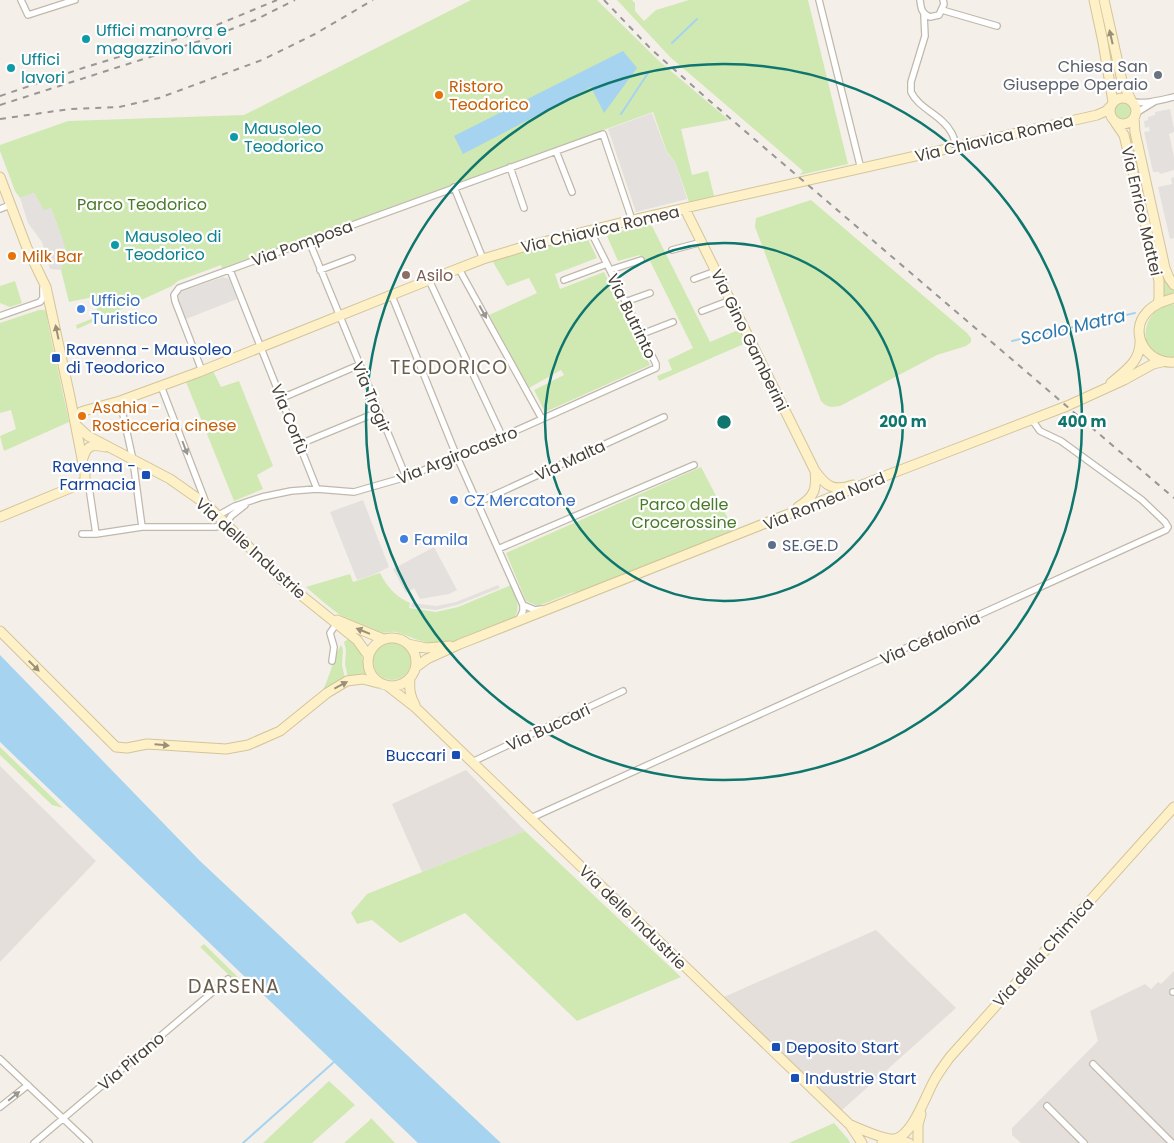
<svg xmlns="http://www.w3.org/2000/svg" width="1174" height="1143" viewBox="0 0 1174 1143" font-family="Poppins,sans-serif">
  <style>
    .industrial { fill: #e4dfda }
    .green { fill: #d0e8b2 }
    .parking { fill: #e3e0dd }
    .water { fill: #a5d3f0 }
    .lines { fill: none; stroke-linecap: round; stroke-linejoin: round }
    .stream { stroke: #a5d3f0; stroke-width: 2 }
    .street-casing { stroke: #c0b8ab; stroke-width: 8 }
    .secondary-casing { stroke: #d4c499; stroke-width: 11 }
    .street { stroke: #fff; stroke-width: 5.5 }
    .secondary { stroke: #fef1c8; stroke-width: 9 }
    .rail { stroke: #979797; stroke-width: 2; stroke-dasharray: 6 6; stroke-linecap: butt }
    .oneway { fill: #9a9078 }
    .oneway2 { fill: #9a9691 }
    .ring { fill: none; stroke: #0f766e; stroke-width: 2.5 }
    .culture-dot { fill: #0f9aa8; stroke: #fff; stroke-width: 2 }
    .worship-dot { fill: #6b7280; stroke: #fff; stroke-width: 2 }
    .food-dot { fill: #e8710a; stroke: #fff; stroke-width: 2 }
    .education-dot { fill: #8d6e63; stroke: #fff; stroke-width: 2 }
    .shop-dot { fill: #3f7fe0; stroke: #fff; stroke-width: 2 }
    .transit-dot { fill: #1a4fb4; stroke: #fff; stroke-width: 2 }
    .service-dot { fill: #5c6f8a; stroke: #fff; stroke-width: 2 }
    .labels { text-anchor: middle; stroke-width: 4.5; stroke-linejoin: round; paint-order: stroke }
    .culture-label { font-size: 16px; fill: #0d838f; stroke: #fff; text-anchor: start }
    .worship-label { font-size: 16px; fill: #5b616d; stroke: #fff; text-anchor: end }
    .food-label { font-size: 16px; fill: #c56008; stroke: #fff; text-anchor: start }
    .street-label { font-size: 16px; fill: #484137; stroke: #fff }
    .park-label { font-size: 16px; fill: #497a2a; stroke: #fff }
    .education-label { font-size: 16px; fill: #785e54; stroke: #fff; text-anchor: start }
    .shop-label { font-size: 16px; fill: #366cbe; stroke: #fff; text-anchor: start }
    .transit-label { font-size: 16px; fill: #164399; stroke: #fff; text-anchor: start }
    .service-label { font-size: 16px; fill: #4e5e75; stroke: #fff; text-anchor: start }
    .water-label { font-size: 18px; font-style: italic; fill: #2e79ac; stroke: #fff }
    .quarter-label { font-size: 19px; letter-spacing: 1px; fill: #6b5f4e; stroke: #fff }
    .centre { fill: #0f766e; stroke: #fff; stroke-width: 2.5 }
    .ring-label { font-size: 15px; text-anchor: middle; font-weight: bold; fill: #0f766e; stroke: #fff; stroke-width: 4.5; stroke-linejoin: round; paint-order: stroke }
  </style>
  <rect width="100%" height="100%" fill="#f4f0e9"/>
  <path class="industrial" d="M0,766l96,95 -96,101z
    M466,770l59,61 -103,41 -30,-68z
    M876,930l80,78 -115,103 -117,-114z
    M1174,971v172h-153l-9,-8v-7l86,-87 -8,-30 55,-27 6,5 7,-7 3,2z"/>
  <path class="green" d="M471,0h126l62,61 70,59 -48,9 11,46 16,-4 6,25 -25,6 -14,-40 -8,-10 -14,-40 -431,156 -1,-3 -43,16 -6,5 -95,43 -1,-4 23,-9 -6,-19 -24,5 -8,-32 2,-29 -12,-33 -7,3 -10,-18 -14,5 -5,-7 -15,-40v-6l68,-24 176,-6z
    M617,0h15l3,3v8l9,10 12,-11 33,-10h119l40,164 -48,11 3,-4 -133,-114z
    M1114 111a9 9 0 1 1 18 0a9 9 0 1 1-18 0Z
    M1132,135l42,154v6l-10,3 -3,-23 -33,-139z
    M811,200l156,133 4,5v4l-5,4 -29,9 -97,51c-9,1 -13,2 -19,-5l-66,-174 1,-9z
    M651,224l59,118 28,-12 8,13 -87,38 -2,-5 15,-6 -4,-10 25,-12 -43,-87 -6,1 -4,-7 -22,6 -11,-25 4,-3z
    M584,237h3l10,21 -42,16 5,15 44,-17 46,93 -105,47 -11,-22 30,-15 -3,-5 -32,18 -40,-73 48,-22 -8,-15 -22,8 -14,-24 22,-8z
    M15,281l7,22 -12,4 -10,-4v-17z
    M1174,304v54c-4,0 -9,0 -12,-1 -22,-6 -21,-37 -3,-48 4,-2 10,-4 15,-5z
    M39,310h6l2,3 1,11 21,98 -65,29 -4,-15 16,-7 -5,-19 -11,3v-90z
    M213,371l8,16 18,-6 34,85 -16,9 6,14 -29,12 -48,-119z
    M701,467l34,65 -148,58 -16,3 -33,13 -12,-5 -20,-48z
    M380,573c7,14 16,24 30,30l-1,5 27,4 22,-5 53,-22c5,13 11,23 2,35 -21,8 -63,27 -84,23 -12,-2 -21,-8 -33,-11 -5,-1 -10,1 -15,1 -30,-5 -53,-27 -75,-46l44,-13 3,8z
    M348,639c17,6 13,24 20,38l-20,1 -3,-14 1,-14 -2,-8z
    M373 661a19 19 0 1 1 38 0a19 19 0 1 1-38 0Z
    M341,645l2,4 -1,16 3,13 -24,15c10,-16 11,-35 20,-48z
    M0,747l63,61 -11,-3 -52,-50z
    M525,831l156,146 -104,44 -112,-108 -65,30 -28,-23 -15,4 -6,-11 16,-19z
    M204,944l43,42h-7l-40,-39z
    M329,1081l26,24 -43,38h-49z
    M371,1118l24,25h-51l26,-23z
    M834,1123l14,16 2,4h-61z"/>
  <path class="parking" d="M1170,109l4,20v3l-5,2 5,23v13l-14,4 -1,-2h-6l-9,-40 6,-1 -1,-4 -4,1 -1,-7 4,-1v-3l7,-2v-3z
    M652,113l15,40 8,9 12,37 -51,13 -28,-83z
    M1174,177v61l-4,1 -12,-52 14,-3 -1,-6z
    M34,193l10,17 7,-2 12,33 3,9 -5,20 -11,-1 -8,-27 -14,-19 -8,-25z
    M223,277l6,2 8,20 -51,20 -8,-21 2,-6z
    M363,500l26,67 -16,8 -16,5 -27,-68z
    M434,547l23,43 -8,4 -29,5 -6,-11 -8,5 -13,-24z
    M498,585l2,3 -43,17 -21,5 -25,-3 1,-4 24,3 20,-4z"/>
  <path class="water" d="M623,51l14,17 -33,45 -13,-26 -128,67 -9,-18z
    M0,655l200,206 301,282h-83l-418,-401z"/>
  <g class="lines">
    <path class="stream" d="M672,43l25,-24
      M621,114l27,-41
      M1012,341l123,-28
      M243,1143l91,-81"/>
    <defs>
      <path id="street" d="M21,0l7,15 47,-15
        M819,0l42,169
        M920,0c1,9 2,14 10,17l9,-2 5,-11 -1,-4
        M942,10l55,16
        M924,15l1,21 -14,46v10c8,17 31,23 40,40 3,4 4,10 5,15
        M1133,102c14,2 27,-2 41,-5
        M1136,113l18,-11
        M556,151l16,41
        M510,167l14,41
        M454,187l29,72
        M0,209l10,-4
        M590,230l17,34
        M309,241l97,236
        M672,250l30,-8
        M459,269l83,150
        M230,270l87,219
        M320,270l32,-12
        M610,270l31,-10
        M694,279l22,-8
        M429,280l73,156
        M392,296l65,161 66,148v6l-5,11
        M625,302l25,-9
        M702,311l29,-11
        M0,316l40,-14 3,-4v-10
        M642,334l31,-12
        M202,371l-27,-70 -1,-6 5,-7 424,-154 29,86
        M161,386l45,117
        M282,398l77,-33
        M120,401l13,59 9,67
        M300,444l78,-32
        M85,481l4,6 7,47
        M477,503l187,-86
        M217,516l18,-10 27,-9 29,-6 26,-2 37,3 52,-15 51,-20 199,-89v-4l-49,-100 -43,16
        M82,534h14l46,-7h73l11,-2 5,-9 14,-11
        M498,549l196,-84
        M523,605l12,5 7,-1
        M332,661l2,-14 -4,-14 7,-10h2
        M472,762l151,-71
        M531,818l635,-288 2,-3 -3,-5 -23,-22 -81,-59 -21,-10 -8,-11
        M1173,992h1
        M0,1059l89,84
        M1093,1064l79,79
        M1047,1106l37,37
        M0,1107l28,-22
        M34,1143l194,-164"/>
      <path id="secondary" d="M1094,0l9,42 10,60
        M1104,0l18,81 9,19
        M1110 111a13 13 0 1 1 26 0a13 13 0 1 1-26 0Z
        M1134,118l1,14 30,136 4,10 5,7
        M1115,122l9,13 35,146v18l-1,4
        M0,177l27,71 19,39 24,110 15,77v7l-5,3 -80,33
        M685,209l130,262c11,15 18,21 38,14
        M1174,298c-10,3 -20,6 -27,14 -20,21 1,53 27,50
        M1111,383c15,-13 30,-22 29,-43
        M75,423l2,-6 4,-5 6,-2 33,-9 79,-29 230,-92 54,-21 40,-12 109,-27 465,-105 9,-4 4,-4
        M76,425l12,11 82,43 37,26 74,74 76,61 11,15
        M83,458c4,-13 9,-14 22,-11
        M798,507c16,-10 19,-17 17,-36
        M337,620l46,19
        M0,631l116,116 11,1 20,-4 79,5 22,-4 32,-14 47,-38 20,-12 16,-2 15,4
        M368 662a24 24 0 1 1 48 0a24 24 0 1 1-48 0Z
        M408,644l18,4 24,-2
        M416,667l11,-8 33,-15 412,-163 195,-75 57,-26 29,-16 9,-2
        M410,678c-1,11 0,18 5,27
        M389,687l27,21 434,417 12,18
        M851,1125c9,4 34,15 44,14 18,-4 31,-45 40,-60 4,-7 10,-15 15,-22l224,-250
        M882,1143l12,-4 15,4
        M918,1143v-18l3,-11"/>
    </defs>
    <use href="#street" class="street-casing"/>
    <use href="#secondary" class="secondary-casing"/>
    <use href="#street" class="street"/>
    <use href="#secondary" class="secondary"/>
    <path class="rail" d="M604,0l47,49 60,53 463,396
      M0,96l86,-29 114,-35 77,-32
      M0,105l203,-65 52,-20 40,-20
      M0,119l70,-10 49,-2 40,-9 103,-38 53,-26 58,-34"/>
  </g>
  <defs><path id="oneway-solid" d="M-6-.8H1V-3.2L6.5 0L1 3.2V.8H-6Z" transform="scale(1.25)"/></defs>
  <g class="oneway">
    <use href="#oneway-solid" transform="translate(1111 37) rotate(-103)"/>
    <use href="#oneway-solid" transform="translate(57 332) rotate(-102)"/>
    <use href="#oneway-solid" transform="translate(363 631) rotate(-158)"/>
    <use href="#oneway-solid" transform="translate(34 666) rotate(45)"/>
    <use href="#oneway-solid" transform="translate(341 685) rotate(-28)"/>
    <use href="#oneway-solid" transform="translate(162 745) rotate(5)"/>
  </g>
  <g class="oneway2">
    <use href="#oneway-solid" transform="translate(483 312) rotate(61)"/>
    <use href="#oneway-solid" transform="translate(185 448) rotate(69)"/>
    <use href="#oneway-solid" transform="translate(14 1096) rotate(-39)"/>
  </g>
  <g class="ring">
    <circle cx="724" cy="422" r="179"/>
    <circle cx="724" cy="422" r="358"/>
  </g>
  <g class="culture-dot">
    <circle cx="86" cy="39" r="5"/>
    <circle cx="11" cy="68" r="5"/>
    <circle cx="234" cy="137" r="5"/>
    <circle cx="115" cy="245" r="5"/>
  </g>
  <circle class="worship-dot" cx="1158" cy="75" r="5"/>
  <g class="food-dot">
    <circle cx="439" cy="95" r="5"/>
    <circle cx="12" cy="256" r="5"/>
    <circle cx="82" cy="416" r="5"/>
  </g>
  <circle class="education-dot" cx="406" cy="275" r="5"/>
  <g class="shop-dot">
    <circle cx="81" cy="309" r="5"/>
    <circle cx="454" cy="500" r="5"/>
    <circle cx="404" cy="539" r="5"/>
  </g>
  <g class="transit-dot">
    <rect x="51" y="353" width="10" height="10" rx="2.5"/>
    <rect x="141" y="470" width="10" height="10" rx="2.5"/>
    <rect x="451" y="750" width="10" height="10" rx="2.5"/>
    <rect x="771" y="1042" width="10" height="10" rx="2.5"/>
    <rect x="790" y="1073" width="10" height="10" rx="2.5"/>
  </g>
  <circle class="service-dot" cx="772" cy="545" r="5"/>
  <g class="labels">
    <g class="culture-label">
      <text x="96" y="36">Uffici manovra e<tspan x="96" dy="18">magazzino lavori</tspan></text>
      <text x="21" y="65">Uffici<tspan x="21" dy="18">lavori</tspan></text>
      <text x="244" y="134">Mausoleo<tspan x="244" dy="18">Teodorico</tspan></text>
      <text x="125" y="242">Mausoleo di<tspan x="125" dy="18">Teodorico</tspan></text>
    </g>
    <g class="worship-label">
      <text x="1148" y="72">Chiesa San<tspan x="1148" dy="18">Giuseppe Operaio</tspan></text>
    </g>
    <g class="food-label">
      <text x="449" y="92">Ristoro<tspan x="449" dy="18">Teodorico</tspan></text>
      <text x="22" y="262">Milk Bar</text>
      <text x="92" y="413">Asahia -<tspan x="92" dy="18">Rosticceria cinese</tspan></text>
    </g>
    <g class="street-label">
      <text transform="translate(994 138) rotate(-13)" y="6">Via Chiavica Romea</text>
      <text transform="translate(1142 211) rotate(77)" y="6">Via Enrico Mattei</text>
      <text transform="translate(600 229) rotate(-13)" y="6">Via Chiavica Romea</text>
      <text transform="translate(302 243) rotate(-20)" y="6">Via Pomposa</text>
      <text transform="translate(632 316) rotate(64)" y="6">Via Butrinto</text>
      <text transform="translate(750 340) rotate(64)" y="6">Via Gino Gamberini</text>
      <text transform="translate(372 397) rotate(67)" y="6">Via Trogir</text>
      <text transform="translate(290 419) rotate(68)" y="6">Via Corfù</text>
      <text transform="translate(457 455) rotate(-22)" y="6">Via Argirocastro</text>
      <text transform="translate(570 460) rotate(-25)" y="6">Via Malta</text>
      <text transform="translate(824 501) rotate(-22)" y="6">Via Romea Nord</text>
      <text transform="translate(251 548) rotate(42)" y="6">Via delle Industrie</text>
      <text transform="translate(930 638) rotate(-24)" y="6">Via Cefalonia</text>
      <text transform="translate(548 727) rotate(-25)" y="6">Via Buccari</text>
      <text transform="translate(633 917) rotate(44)" y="6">Via delle Industrie</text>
      <text transform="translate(1043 952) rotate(-48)" y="6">Via della Chimica</text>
      <text transform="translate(131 1061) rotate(-40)" y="6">Via Pirano</text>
    </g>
    <g class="park-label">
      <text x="142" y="210">Parco Teodorico</text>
      <text x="684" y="510">Parco delle<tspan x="684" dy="18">Crocerossine</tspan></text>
    </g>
    <g class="education-label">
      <text x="416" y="281">Asilo</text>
    </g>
    <g class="shop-label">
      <text x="91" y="306">Ufficio<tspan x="91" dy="18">Turistico</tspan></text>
      <text x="464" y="506">CZ Mercatone</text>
      <text x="414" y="545">Famila</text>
    </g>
    <g class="transit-label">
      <text x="66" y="355">Ravenna - Mausoleo<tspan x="66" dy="18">di Teodorico</tspan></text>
      <text x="136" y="472" text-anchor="end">Ravenna -<tspan x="136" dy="18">Farmacia</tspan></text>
      <text x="446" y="761" text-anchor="end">Buccari</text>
      <text x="786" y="1053">Deposito Start</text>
      <text x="805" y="1084">Industrie Start</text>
    </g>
    <g class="service-label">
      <text x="782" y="551">SE.GE.D</text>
    </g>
    <g class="water-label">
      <text transform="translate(1073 327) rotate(-13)" y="6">Scolo Matra</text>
    </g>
    <g class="quarter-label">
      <text x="449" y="374">TEODORICO</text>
      <text x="234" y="993">DARSENA</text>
    </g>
  </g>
  <circle cx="724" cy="422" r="8" class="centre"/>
  <g class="ring-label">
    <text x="903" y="427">200 m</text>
    <text x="1082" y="427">400 m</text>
  </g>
</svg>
